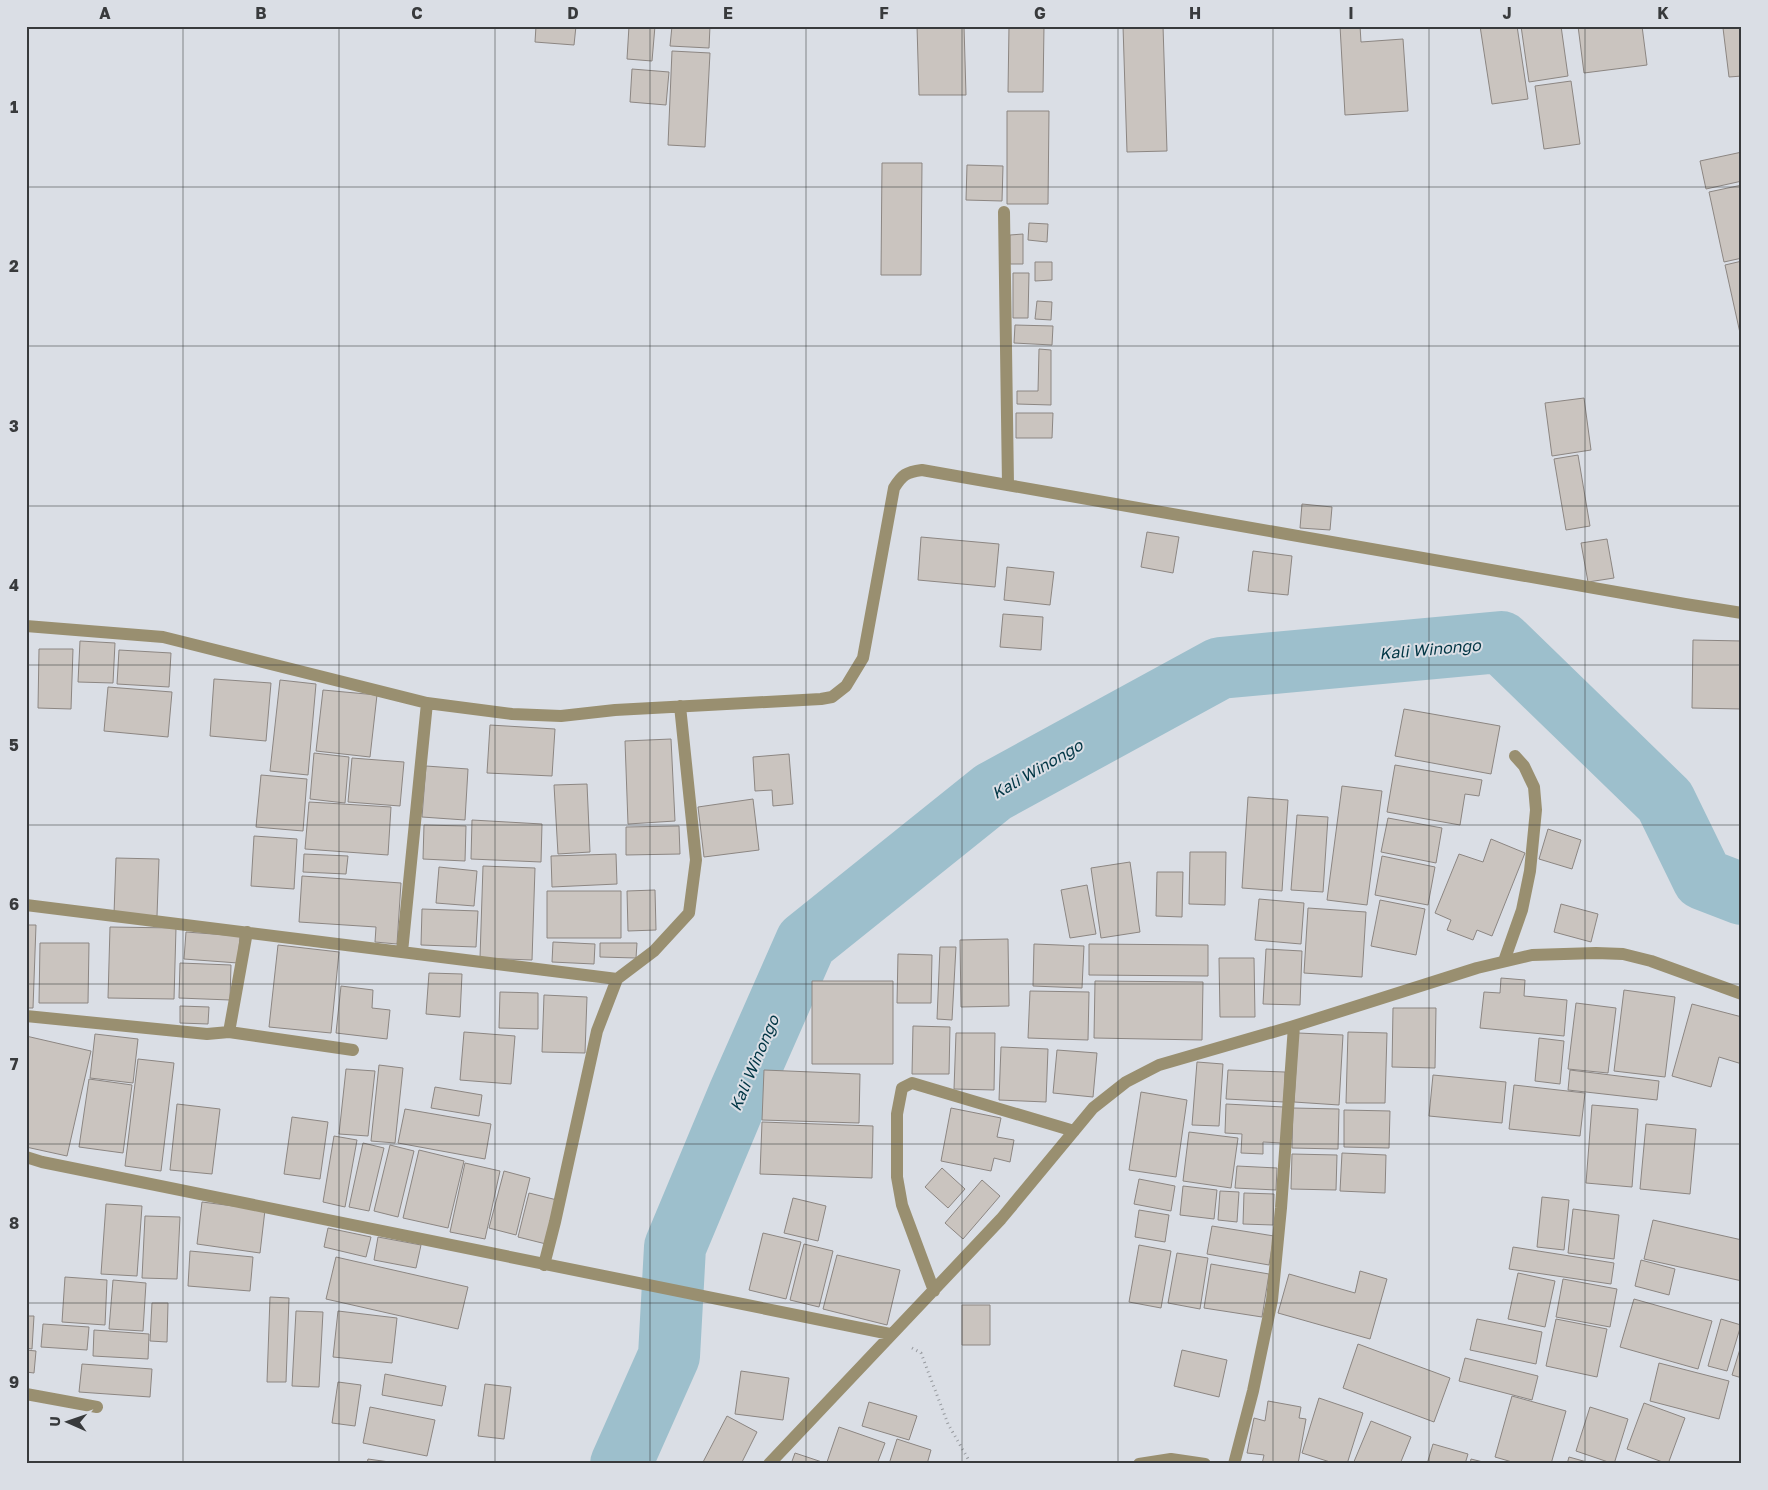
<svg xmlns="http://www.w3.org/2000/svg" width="1768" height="1490" viewBox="0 0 1768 1490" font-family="'Golos Text',sans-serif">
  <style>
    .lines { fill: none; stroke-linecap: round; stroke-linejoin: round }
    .river { stroke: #9dbfcc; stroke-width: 62 }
    .building { fill: #cac4bf; stroke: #8c8682 }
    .path { stroke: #979a9f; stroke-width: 3; stroke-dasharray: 1 4; stroke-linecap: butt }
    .minor { stroke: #998f70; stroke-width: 12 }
    .grid { fill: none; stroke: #383a3c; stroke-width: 1; stroke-opacity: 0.55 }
    .labels { text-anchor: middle; stroke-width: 4; stroke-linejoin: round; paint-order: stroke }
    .water-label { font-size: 16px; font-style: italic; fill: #003544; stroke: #dadee5 }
    .neatline { fill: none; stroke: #383a3c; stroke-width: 2 }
    .grid-label { font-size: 16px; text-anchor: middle; font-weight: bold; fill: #383a3c }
  </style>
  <rect width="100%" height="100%" fill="#dadee5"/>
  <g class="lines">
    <path class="river" d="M621,1464l48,-108 6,-109 64,-153 67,-152 187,-150 227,-124 281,-26 164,159 38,78 39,15"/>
  </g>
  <path class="building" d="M536,26h40l-2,19 -39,-3z
    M629,26h26l-3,35 -25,-2z
    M672,26h38l-1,22 -39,-2z
    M917,26h47l2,69h-47z
    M1009,26h35l-1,66h-35z
    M1123,26h40l4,125 -40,1z
    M1340,26h20l1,16 42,-3 5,72 -63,4z
    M1480,26h37l11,73 -36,5z
    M1521,26h40l7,50 -39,6z
    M1578,26h64l5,39 -63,8z
    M1742,26v50l-13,1 -6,-49z
    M672,51l38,2 -5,94 -37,-2z
    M632,69l37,3 -3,33 -36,-3z
    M1571,81l9,63 -36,5 -9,-63z
    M1007,111h42l-1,93h-41z
    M1742,152v29l-36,8 -6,-28z
    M882,163h40l-1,112h-40z
    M967,165l36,1 -1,35 -36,-1z
    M1742,185v73l-18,4 -15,-70z
    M1029,223l19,1 -1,18 -19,-2z
    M1023,234v30h-13v-29z
    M1742,261v71l-2,1 -15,-68z
    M1035,262h17v18l-17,1z
    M1013,273h16l-1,45h-15z
    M1037,301l15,1 -1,18 -16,-1z
    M1015,325l38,1 -1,19 -38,-2z
    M1039,349l12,1v55l-34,-1v-13h21z
    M1584,398l7,52 -39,6 -7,-53z
    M1016,413h37l-1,25h-36z
    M1578,455l12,71 -24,4 -12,-71z
    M1302,504l30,3 -2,23 -30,-2z
    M1147,532l32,5 -6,36 -32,-6z
    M921,537l78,7 -4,43 -77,-7z
    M1607,539l7,39 -26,4 -7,-39z
    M1253,551l39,5 -4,39 -40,-4z
    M1007,567l47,5 -4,33 -46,-5z
    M1003,614l40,3 -2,33 -41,-3z
    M1693,640l49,1v68l-50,-1z
    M80,641l35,2 -2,40 -35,-1z
    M39,649h34l-2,60 -33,-1z
    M119,650l52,3 -2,34 -52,-3z
    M214,679l57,4 -5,58 -56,-5z
    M280,680l36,4 -8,91 -38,-4z
    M108,687l64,5 -4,45 -64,-6z
    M323,690l54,5 -7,62 -54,-6z
    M1404,709l96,17 -9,48 -96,-18z
    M490,725l65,4 -3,47 -65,-3z
    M671,739l4,82 -47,3 -3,-83z
    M314,753l35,4 -4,46 -35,-4z
    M789,754l4,50 -20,2 -1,-16 -17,1 -2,-34z
    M352,758l52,4 -4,44 -52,-4z
    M1395,765l87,15 -3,16 -14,-2 -5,31 -73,-13z
    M426,766l42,3 -3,51 -43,-3z
    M261,775l46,4 -4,52 -47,-4z
    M587,784l3,68 -32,2 -4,-69z
    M1342,786l40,5 -15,114 -40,-5z
    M1248,797l40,3 -6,91 -40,-3z
    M753,799l6,51 -55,7 -6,-50z
    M309,802l82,5 -3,48 -83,-6z
    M1297,815l31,2 -5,75 -32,-2z
    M1388,818l54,10 -6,35 -55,-11z
    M472,820l70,4 -1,38 -70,-3z
    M424,825l42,1 -1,35 -42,-2z
    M679,826l1,28 -54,1v-28z
    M1548,829l33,11 -9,29 -33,-10z
    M254,836l43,3 -3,50 -43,-3z
    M1491,839l34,14 -33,83 -15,-6 -4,10 -26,-10 4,-10 -16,-7 24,-59 24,8z
    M1190,852h36l-1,53 -36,-1z
    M304,854l44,2 -2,18 -43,-2z
    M616,854l1,30 -65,3 -1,-31z
    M1382,856l53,11 -7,38 -53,-10z
    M116,858l43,1 -2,57 -43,-2z
    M1130,862l10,70 -39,6 -10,-70z
    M483,866l52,2 -3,92 -52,-2z
    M439,867l38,4 -3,35 -38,-3z
    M1157,872h26l-1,45 -26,-1z
    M302,876l99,7 -4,61 -22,-2 1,-15 -77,-5z
    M1087,885l9,49 -26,4 -9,-48z
    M655,890l1,40 -28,1 -1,-40z
    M547,891h74v47h-74z
    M1259,899l45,4 -3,41 -46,-4z
    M1380,900l45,9 -9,46 -45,-9z
    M1561,904l37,10 -7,28 -37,-10z
    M1308,908l58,4 -4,65 -58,-4z
    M422,909l56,2 -2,36 -55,-2z
    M26,925h10l-3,83h-7z
    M110,927l66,1 -2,71 -66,-1z
    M186,932l54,4 -2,27 -54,-4z
    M1008,939l1,67 -48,1 -1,-67z
    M553,942l42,2 -1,20 -42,-2z
    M40,943h49l-1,60h-49z
    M600,943h37l-1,15 -36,-1z
    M1034,944l50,2 -2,42 -49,-2z
    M1089,944l119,1v31l-119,-1z
    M278,945l61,7 -8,81 -62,-6z
    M940,947h16l-4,73 -15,-1z
    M1266,949l36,2 -2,54 -37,-1z
    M898,954l34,1 -1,48h-34z
    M1219,958h35l1,59h-35z
    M180,963l51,2 -1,35 -51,-2z
    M429,973l33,1 -2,43 -34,-3z
    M1501,978l24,2 -1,16 43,4 -3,36 -84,-8 4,-36 16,1z
    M812,981h81v83h-81z
    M1095,981l108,1 -1,58 -108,-2z
    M341,986l32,4 -1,18 18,2 -3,29 -51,-6z
    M1624,990l51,7 -10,80 -51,-6z
    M1030,991l59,1 -1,48 -60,-2z
    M500,992l38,1v36l-39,-1z
    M544,995l43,2 -2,56 -43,-1z
    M1576,1003l40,5 -8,65 -40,-4z
    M1692,1004l50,13v47l-23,-7 -8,30 -39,-11z
    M180,1006l29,1 -1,17 -28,-1z
    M1393,1008h43l-1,60 -43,-1z
    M913,1026l37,1 -1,47h-37z
    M464,1032l51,4 -4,48 -51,-4z
    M1348,1032l39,1 -2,70h-39z
    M956,1033h39l-1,57 -40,-1z
    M1298,1033l45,2 -4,70 -45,-3z
    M95,1034l43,5 -5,44 -43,-5z
    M26,1036l65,15 -24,105 -41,-9z
    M1539,1038l25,3 -4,43 -25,-3z
    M1001,1047l47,2 -2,53 -47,-2z
    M1057,1050l40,3 -4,44 -40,-4z
    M138,1059l36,4 -13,108 -36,-5z
    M1197,1062l26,2 -4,62 -27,-1z
    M379,1065l24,3 -8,75 -24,-2z
    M346,1069l29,2 -7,65 -29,-2z
    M764,1070l96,4 -1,49 -97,-3z
    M1228,1070l57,2 -1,30 -58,-3z
    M1570,1070l89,11 -2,19 -89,-10z
    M1433,1075l73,7 -4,41 -73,-7z
    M89,1079l43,6 -9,68 -44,-6z
    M1514,1085l71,8 -5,43 -71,-7z
    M435,1087l47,8 -3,21 -48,-8z
    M1141,1092l46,8 -11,77 -47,-7z
    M177,1104l43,5 -8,65 -42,-4z
    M1226,1104l58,3 -2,36 -19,-1v12l-22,-1 1,-19 -17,-1z
    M1592,1105l46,4 -6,78 -46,-4z
    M951,1108l50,10 -4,19 17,3 -4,22 -16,-4 -3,13 -50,-10z
    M1293,1108l46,1 -1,40 -46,-1z
    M405,1109l86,15 -6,35 -87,-16z
    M1344,1110l46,1 -1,37 -45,-1z
    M292,1117l36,5 -8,57 -36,-5z
    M762,1122l111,4 -1,52 -112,-4z
    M1646,1124l50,5 -6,65 -50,-5z
    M1189,1132l49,6 -7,50 -48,-7z
    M334,1136l23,4 -12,67 -22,-5z
    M363,1143l21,5 -15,63 -20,-4z
    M390,1145l24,6 -16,66 -24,-6z
    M419,1150l45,11 -16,67 -45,-10z
    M1342,1153l44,2 -1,38 -45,-2z
    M1292,1154l45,1 -1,35 -45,-1z
    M465,1163l35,8 -15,68 -35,-7z
    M1237,1166l40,2 -1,22 -41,-2z
    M942,1168l23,21 -17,19 -23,-21z
    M504,1171l26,7 -14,57 -27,-7z
    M1139,1179l36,7 -4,25 -37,-7z
    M982,1180l18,16 -37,43 -18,-16z
    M1183,1186l34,4 -3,29 -34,-4z
    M1220,1191l19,1 -2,30 -19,-2z
    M529,1193l28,7 -11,44 -28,-7z
    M1244,1193l30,1 -1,31 -30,-1z
    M1542,1197l27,3 -5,50 -27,-3z
    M793,1198l33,8 -8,35 -34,-8z
    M202,1202l63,8 -5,43 -63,-9z
    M106,1204l36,2 -5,70 -36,-2z
    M1573,1209l46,6 -5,44 -46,-6z
    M1139,1210l30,5 -4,27 -30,-5z
    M145,1216l35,1 -3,62 -35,-1z
    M1653,1220l89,20v41l-98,-22z
    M1212,1226l62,10 -5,29 -62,-11z
    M328,1228l43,9 -5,20 -42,-10z
    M763,1233l38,9 -15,57 -37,-9z
    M378,1237l43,8 -5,23 -42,-8z
    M804,1244l29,7 -14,56 -29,-7z
    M1139,1245l32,6 -10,57 -32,-6z
    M1513,1247l101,16 -3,21 -102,-15z
    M190,1251l63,6 -3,34 -62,-5z
    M1177,1253l31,5 -8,51 -32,-6z
    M837,1255l63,15 -13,55 -64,-16z
    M336,1257l132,30 -10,42 -132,-30z
    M1641,1260l34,9 -6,26 -34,-9z
    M1211,1264l58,10 -7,43 -58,-9z
    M1360,1271l27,8 -17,60 -92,-26 11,-39 66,19z
    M1518,1273l37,8 -10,46 -37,-8z
    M65,1277l42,3 -2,45 -43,-3z
    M1563,1279l54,10 -7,38 -54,-10z
    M113,1280l33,3 -3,48 -34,-2z
    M270,1297l19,1 -3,84h-19z
    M1634,1299l78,22 -14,48 -78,-22z
    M152,1303h16l-1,39 -17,-1z
    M962,1305h28v40h-28z
    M296,1311l27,1 -4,75 -27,-1z
    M338,1311l59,7 -5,45 -59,-6z
    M26,1316h8l-2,33 -6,-1z
    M1477,1319l65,13 -6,32 -66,-14z
    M1556,1319l51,10 -10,48 -51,-11z
    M1721,1319l20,6 -14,46 -19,-5z
    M43,1324l46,3 -2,23 -46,-3z
    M94,1330l55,4 -1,25 -55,-3z
    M1358,1344l92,34 -16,44 -91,-34z
    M1740,1349l2,1v28l-10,-3z
    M26,1350l10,1 -2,22 -8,-1z
    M1182,1350l45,10 -8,37 -45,-11z
    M1465,1358l73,18 -6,24 -73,-19z
    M1659,1363l70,18 -10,38 -69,-18z
    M82,1364l70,5 -2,28 -71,-5z
    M741,1371l48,7 -6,42 -48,-6z
    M385,1374l61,12 -4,20 -60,-11z
    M338,1382l23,3 -6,41 -23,-3z
    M485,1384l26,3 -7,52 -26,-3z
    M1512,1396l54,15 -15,53h-32l-24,-7z
    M1319,1398l44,15 -16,51h-17v-2l-28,-9z
    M1268,1401l33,6 -2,11 7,1 -8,45h-36l2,-9 -17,-2 7,-35 11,3z
    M869,1402l48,14 -8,24 -47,-14z
    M1644,1403l41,15 -17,46 -41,-15z
    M370,1407l65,13 -8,36 -64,-13z
    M1590,1407l38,12 -14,45 -38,-13z
    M727,1416l30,16 -16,32h-39z
    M1371,1421l40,16 -11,27h-47z
    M839,1427l46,16 -8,21h-44l-6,-2z
    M897,1439l34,11 -4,14h-38z
    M1433,1444l35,10 -3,10h-38z
    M795,1453l33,11h-37z
    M1569,1457l25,7h-27z
    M368,1459l36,5h-37z
    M1471,1459l20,5h-21z"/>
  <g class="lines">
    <path class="path" d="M912,1348l9,5 27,71 23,40"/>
    <path class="minor" d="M1004,212l4,272
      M26,626l137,11 264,66 85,11 49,2 54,-6 206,-11 11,-2 14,-11 17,-28 31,-170c8,-13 12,-16 28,-18l763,134 57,9
      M26,905l591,74
      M402,952l25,-249
      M1504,961l18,-51 8,-39 6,-61 -2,-23 -10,-21 -9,-10
      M26,1016l181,18 22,-2 18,-100
      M229,1032l124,18
      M26,1157l16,5 848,172
      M544,1265l11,-43 42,-191 20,-52 37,-28 35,-38 7,-53 -16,-154
      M934,1291l-32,-86 -5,-28v-63l5,-26 10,-5 162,48
      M26,1394l71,13
      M769,1464l232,-245 92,-111 33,-26 33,-17 135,-39 183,-58 55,-13 64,-2 27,1 28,7 91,33
      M1139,1464l32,-5 34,5
      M1234,1464l19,-73 19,-91 9,-92 13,-182"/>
  </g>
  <path class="grid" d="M183,26v1438M339,26v1438M495,26v1438M650,26v1438M806,26v1438M962,26v1438M1118,26v1438M1273,26v1438M1429,26v1438M1585,26v1438M26,187h1716M26,346h1716M26,506h1716M26,665h1716M26,825h1716M26,984h1716M26,1144h1716M26,1303h1716"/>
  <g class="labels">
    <g class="water-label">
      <text transform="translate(1430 649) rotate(-5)" y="6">Kali Winongo</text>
      <text transform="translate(1037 769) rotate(-30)" y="6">Kali Winongo</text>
      <text transform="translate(754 1063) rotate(-67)" y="6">Kali Winongo</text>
    </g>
  </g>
  <rect width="1768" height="1490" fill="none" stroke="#dadee5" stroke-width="55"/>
  <g transform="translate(68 1422) rotate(272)" stroke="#dadee5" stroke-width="4" paint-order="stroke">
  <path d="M0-4L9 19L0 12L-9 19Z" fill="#383a3c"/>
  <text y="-8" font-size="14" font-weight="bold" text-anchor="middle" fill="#383a3c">U</text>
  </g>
  <rect x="28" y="28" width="1712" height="1434" class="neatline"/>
  <g class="grid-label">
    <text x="105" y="19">A</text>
    <text x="261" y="19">B</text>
    <text x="417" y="19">C</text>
    <text x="573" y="19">D</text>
    <text x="728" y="19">E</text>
    <text x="884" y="19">F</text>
    <text x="1040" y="19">G</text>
    <text x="1195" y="19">H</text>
    <text x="1351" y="19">I</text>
    <text x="1507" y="19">J</text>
    <text x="1663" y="19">K</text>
    <text x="14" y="113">1</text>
    <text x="14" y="272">2</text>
    <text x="14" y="432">3</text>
    <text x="14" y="591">4</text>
    <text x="14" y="751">5</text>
    <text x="14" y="910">6</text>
    <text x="14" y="1070">7</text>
    <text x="14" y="1229">8</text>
    <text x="14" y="1388">9</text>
  </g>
</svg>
